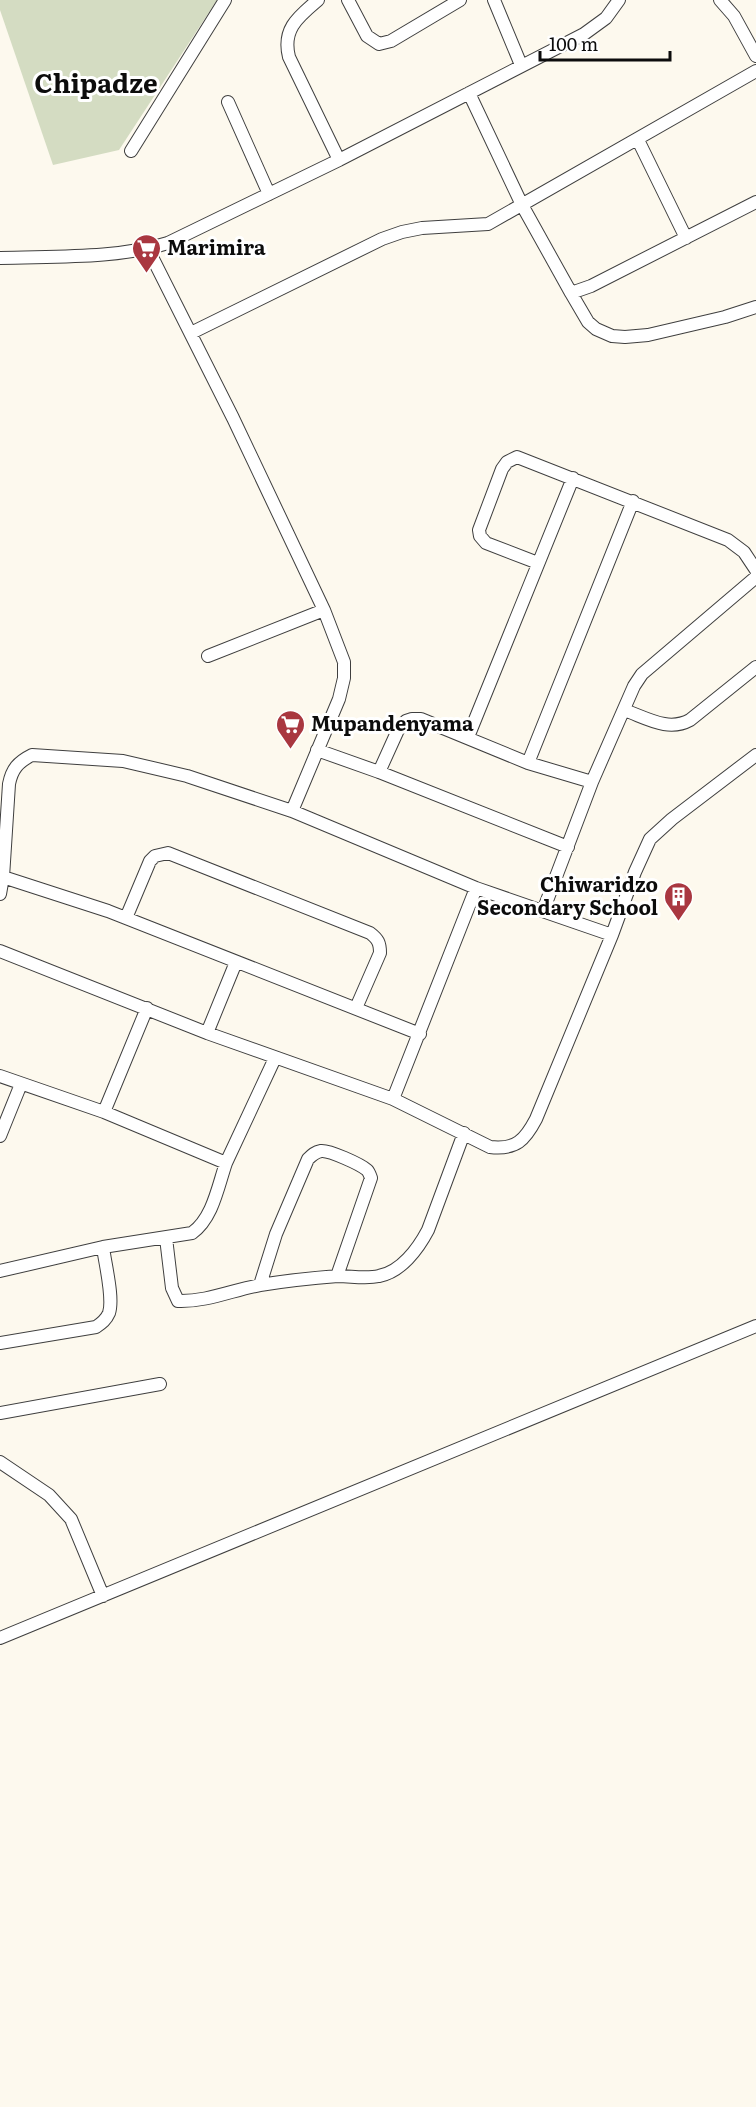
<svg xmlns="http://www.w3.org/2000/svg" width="756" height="2107" viewBox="0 0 756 2107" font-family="Literata,serif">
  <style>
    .cemetery { fill: #d4dcc2 }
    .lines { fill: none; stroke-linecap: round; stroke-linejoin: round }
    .minor-casing { stroke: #3f3f3f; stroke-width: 14 }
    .minor { stroke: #fff; stroke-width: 12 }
    .labels { text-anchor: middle; stroke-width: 6; stroke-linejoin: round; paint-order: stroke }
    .poi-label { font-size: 20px; font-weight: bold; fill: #0c0c0c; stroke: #fff; text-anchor: start }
    .district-label { font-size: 26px; font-weight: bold; fill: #0c0c0c; stroke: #fff }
  </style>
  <rect width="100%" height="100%" fill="#fdf9ee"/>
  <path class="cemetery" d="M0,0h217l-98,150 -66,15 -53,-155z"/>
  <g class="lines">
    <defs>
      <path id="minor" d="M318,0c-20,17 -36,29 -29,57l50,103
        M348,0l19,36 12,8 12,-3 69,-41
        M494,0l27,65
        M720,0l14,16 22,40
        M469,93l53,112 49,88 20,-7 165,-84
        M228,102l41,92
        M638,140l48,98
        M131,151l94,-151
        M148,249l85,169 91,192 20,52v16l-5,21 -47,112
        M0,258c53,-2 117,1 168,-15l171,-83 245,-126 22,-16 13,-18
        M571,293l17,29 8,7 16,7 13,1 23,-2 77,-18 31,-10
        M191,333l191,-94 20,-7 20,-4 66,-4 268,-153
        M538,563l-52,-20 -6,-7 -1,-6 23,-61 5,-7 10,-5 211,83 16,12 12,18
        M208,656l116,-46
        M624,710c23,8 44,22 66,10l66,-53
        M468,737l105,-259
        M317,750l62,22 189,75
        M528,763l105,-262
        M379,772l19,-42 8,-9 6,-2h9l107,44 64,19
        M3,877l105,34 312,123
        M0,894l3,-17 6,-93c3,-15 9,-22 23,-29l91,6 64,15 105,35 184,77 136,47 23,-63 15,-33 22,-20 84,-64
        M543,911l49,-129 42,-96 8,-12 114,-97
        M126,918l24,-57 5,-5 13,-3 202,80c8,6 10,10 10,20l-24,55
        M0,951l207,82 186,66 97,48c26,3 35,-7 46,-28l76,-184
        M207,1033l29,-71
        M0,1076l104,36 122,51 49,-105
        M393,1099l83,-211
        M104,1112l43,-104
        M0,1136l21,-52
        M166,1238l6,50 6,13c28,1 55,-11 82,-16 25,-4 52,-7 78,-9 13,0 28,3 41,0 22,-4 39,-27 49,-46l36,-97
        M0,1271l103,-24 89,-14c21,-15 26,-47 34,-70
        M260,1285l16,-51 32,-75c4,-4 7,-7 13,-8 8,-1 39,13 46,19 2,2 3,5 4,8l-34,98
        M0,1343l96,-16c6,-4 10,-7 13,-14 5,-15 -4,-49 -6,-66
        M0,1413l160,-29
        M0,1462l49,33 22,24 32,77
        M0,1638l756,-312"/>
    </defs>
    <use href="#minor" class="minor-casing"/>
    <use href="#minor" class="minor"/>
  </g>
  <defs>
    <symbol id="supermarket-pin" viewBox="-11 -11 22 30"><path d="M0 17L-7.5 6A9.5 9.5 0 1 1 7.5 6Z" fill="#a93740" stroke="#fff"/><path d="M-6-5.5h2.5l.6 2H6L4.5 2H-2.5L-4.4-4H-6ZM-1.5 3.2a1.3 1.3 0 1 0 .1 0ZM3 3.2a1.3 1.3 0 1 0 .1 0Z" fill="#fff"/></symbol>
    <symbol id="building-pin" viewBox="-11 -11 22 30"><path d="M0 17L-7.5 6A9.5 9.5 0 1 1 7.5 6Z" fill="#a93740" stroke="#fff"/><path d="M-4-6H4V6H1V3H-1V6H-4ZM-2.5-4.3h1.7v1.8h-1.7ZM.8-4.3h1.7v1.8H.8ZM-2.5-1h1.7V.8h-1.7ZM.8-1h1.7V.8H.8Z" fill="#fff"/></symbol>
  </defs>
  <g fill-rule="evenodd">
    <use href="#supermarket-pin" x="130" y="232" width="33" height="45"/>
    <use href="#supermarket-pin" x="274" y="708" width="33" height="45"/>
    <use href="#building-pin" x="662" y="880" width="33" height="45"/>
  </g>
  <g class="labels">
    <g class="poi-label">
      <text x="167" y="255">Marimira</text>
      <text x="311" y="731">Mupandenyama</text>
      <text x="658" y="892" text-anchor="end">Chiwaridzo<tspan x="658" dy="23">Secondary School</tspan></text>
    </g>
    <g class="district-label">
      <text x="96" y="93">Chipadze</text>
    </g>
  </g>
  <path d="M540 51v9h130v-9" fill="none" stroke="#0c0c0c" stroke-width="3"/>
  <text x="549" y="51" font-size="18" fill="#0c0c0c" stroke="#ffffff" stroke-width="4.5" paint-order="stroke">100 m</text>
</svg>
